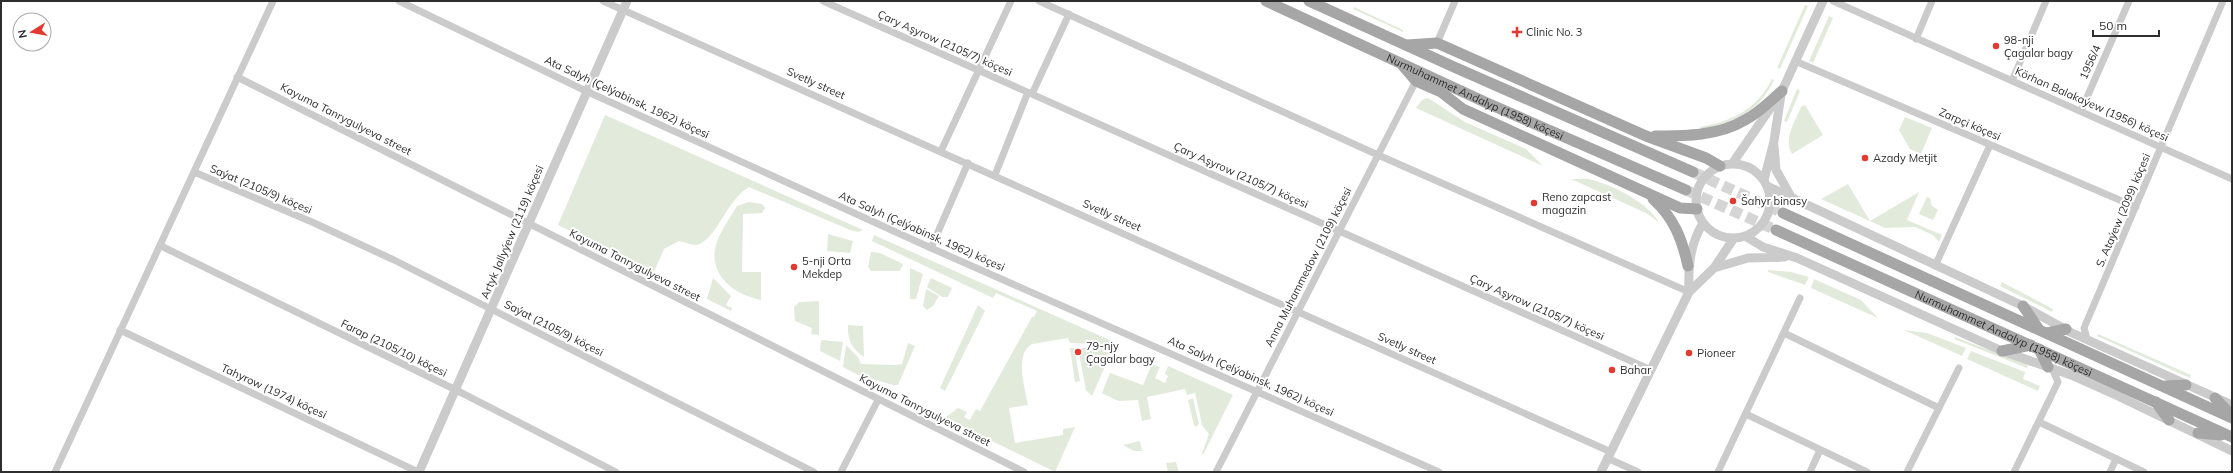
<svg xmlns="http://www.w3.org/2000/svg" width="2233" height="473" viewBox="0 0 2233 473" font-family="Mulish,sans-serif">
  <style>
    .green { fill: #e2ebdb }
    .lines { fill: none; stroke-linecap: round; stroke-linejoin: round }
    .primary-tunnel { stroke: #d5d5d5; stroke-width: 11; stroke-dasharray: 11 5.5; stroke-linecap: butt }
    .minor { stroke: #cbcbcb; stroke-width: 7 }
    .tertiary { stroke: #cbcbcb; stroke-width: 9 }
    .primary { stroke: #a6a6a6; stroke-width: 11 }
    .poi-dot { fill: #e43931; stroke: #fff; stroke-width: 1.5 }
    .labels { text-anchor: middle; stroke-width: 4; stroke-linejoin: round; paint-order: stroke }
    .poi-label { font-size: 11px; fill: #2e2e2e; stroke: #fff; text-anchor: start }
    .street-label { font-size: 11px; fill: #2e2e2e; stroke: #fff }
  </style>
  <rect width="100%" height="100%" fill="#fff"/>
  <path class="green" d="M1805,5l3,1 -28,63 -3,-1z
    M1354,7l49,23v2l-50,-23z
    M1829,16l4,2 -20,45 -4,-2z
    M1772,79l2,1c-15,32 -39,42 -73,49l-1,-2c33,-6 57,-18 72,-48z
    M1797,89l3,2 -13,31 -3,-1z
    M1428,98l37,24 61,27 17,17 -127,-58 6,-8z
    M1805,105l18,30 -31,19c-9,-15 3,-32 9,-47z
    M605,115l258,115 -5,2 -8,-2 -101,-43c-22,13 -30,47 -49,57 -5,3 -15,-2 -21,-3l-15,8 -10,23 -96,-47z
    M1905,117l27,11 -11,26 -11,-5 -11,-19z
    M1571,179c7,0 15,-1 22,1 21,6 56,23 66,43l-11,-9z
    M1848,184l22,37 49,-29 -12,28 35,15 -3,7 -6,-7 -18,-8 -30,1 -64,-29z
    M1927,197l3,1 2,8 6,4 -5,10 -14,-6z
    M749,202l13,2 3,4 -3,5 -19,1 -1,58h19v28c-27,-5 -53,-25 -45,-55 4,-14 14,-27 21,-39z
    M828,234l25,7 -3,12 -23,-2z
    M874,235l240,107 -2,3 -42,-2 -2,-5 -36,6c-18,10 -7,45 -4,61l-19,3 6,35 48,-8v-6l12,-2 -20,45 -110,-54 13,-10 9,4 -3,5 6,3 6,-11 4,2 52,-94h2l3,-6 -41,-18 -3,5 -121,-57z
    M871,252l9,1 23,11 -3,7h-29l-3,-4z
    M910,268l13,6 -7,25h-6z
    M1768,270l23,2 18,5 -4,8 -37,-13z
    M713,278l18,18 -5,9 6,3 -1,3 -24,-12z
    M931,278l21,10 -4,9h-6l-15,-10z
    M1814,279l47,21 17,18 -67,-30z
    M2002,282l51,27 -1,3 -52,-26z
    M926,289l13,7 -6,10 -6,4 -4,-4z
    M819,301v34l-8,-1 1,-6 -17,-7 -1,-14 5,-5z
    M978,305l7,6 -40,80 -5,-3z
    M848,325l15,1 1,31c-12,-8 -17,-18 -16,-32z
    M1904,330l23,3 39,15 -4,8z
    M2098,334l93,41 -1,3 -93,-42z
    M1955,337l73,28 -1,3 -73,-29z
    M821,340l22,2 -3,19 -20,-10z
    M908,343l7,3 -17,39h-5l-35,-10 -15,-8 3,-22 12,12 3,7 35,1 6,-1z
    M1070,348h4l6,33 -5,1z
    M1078,348h35l-21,48 -6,-6z
    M1971,351l54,21 -2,7 17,7 -2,5 -71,-32z
    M1152,364l8,3 -5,11 10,5 3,-7 -3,-2 3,-8 65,29 -30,60 -1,-2 7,-19 -7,-9 -7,-32 -8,2 -2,-6 -38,8 4,22 -9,2 -4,-21 -20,1 -16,-8 8,-20 33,12z
    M1193,398l6,26 -3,3 -2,-2 -6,-25z
    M1140,441l2,10h-8l-11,-6z
    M1176,462l3,10h-11l-2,-9z"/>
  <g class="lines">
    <path class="primary-tunnel" d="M1693,172l90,41
      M1686,190l90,40"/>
    <path class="minor" d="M399,1l187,90 345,157 508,224
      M603,1l1008,451
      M823,1l828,369
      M1039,1l339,154 311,137
      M1833,1l399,178
      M1916,39l16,-38
      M1437,43l18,-42
      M1795,61l341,146
      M237,77l787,395
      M2012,81l34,-80
      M1032,94l37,-80
      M2081,111l48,-110
      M941,151l70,-150
      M194,172l118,50 82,38 420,212
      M995,175l33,-83
      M161,246l295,144 160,82
      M931,248l37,-85
      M1935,266l55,-121
      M120,330l298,142
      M1784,333l155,75
      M2087,339l-3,-11 139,-327
      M1746,414l121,58
      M2039,422l105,50
      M1607,458l31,14
      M55,472l218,-471
      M841,472l37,-72
      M1216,472l202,-395
      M1718,472l82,-174
      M1810,472l10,-22
      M1907,472l52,-104
      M2014,472l44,-90 -6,-14
      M2110,472l6,-13"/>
    <path class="tertiary" d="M1774,146l2,24 14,25
      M1696 201a37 37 0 1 1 74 0a37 37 0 1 1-74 0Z
      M1732,164l50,-73 41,-90
      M1764,180l10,-39 7,-46
      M1767,186l256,120 47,26 162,73
      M1745,236l18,11 34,11 205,93 69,24 47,21 114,55
      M1714,268l34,-10 37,-1
      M1689,292c-1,-25 1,-48 14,-69
      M419,472l208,-471
      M1601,472l88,-180 25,-24 20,-30"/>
    <g class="primary">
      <path id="s1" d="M1266,1l221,102 199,87"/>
      <path d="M1309,1l145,66 239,105"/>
      <path d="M1407,45l30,-2 209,93 60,22 14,8"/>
      <path d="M1403,66l13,15 25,11 22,17 217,99 17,1"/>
      <path d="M1655,136c31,0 63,0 90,-16 14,-7 25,-19 37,-29"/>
      <path d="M1653,199c21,19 29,40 35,67"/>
      <path d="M1783,213l449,205"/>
      <path id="s2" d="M1776,230l456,207"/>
      <path d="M2023,306l15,22"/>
      <path d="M2047,333l19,-4"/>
      <path d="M2039,349l9,18"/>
      <path d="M2002,351l29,-6"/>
      <path d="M2165,386l21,-1"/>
      <path d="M2215,398l17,18"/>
      <path d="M2156,402l13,18"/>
      <path d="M2198,433l23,2"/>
    </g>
  </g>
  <g class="poi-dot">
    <path d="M1515 26h4v4h4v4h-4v4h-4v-4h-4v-4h4z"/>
    <circle cx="1996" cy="46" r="4"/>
    <circle cx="1865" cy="158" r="4"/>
    <circle cx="1733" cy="201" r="4"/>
    <circle cx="1534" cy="203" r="4"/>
    <circle cx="794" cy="267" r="4"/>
    <circle cx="1078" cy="352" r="4"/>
    <circle cx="1689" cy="353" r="4"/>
    <circle cx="1612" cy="370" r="4"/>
  </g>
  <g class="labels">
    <g class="poi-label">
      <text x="1526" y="36">Clinic No. 3</text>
      <text x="2004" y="44">98-nji<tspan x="2004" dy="13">Çagalar bagy</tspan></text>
      <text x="1873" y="162">Azady Metjit</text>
      <text x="1542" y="201">Reno zapcast<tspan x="1542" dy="13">magazin</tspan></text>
      <text x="1741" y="205">Šahyr binasy</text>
      <text x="802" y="265">5-nji Orta<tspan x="802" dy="13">Mekdep</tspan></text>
      <text x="1086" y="350">79-njy<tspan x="1086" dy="13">Çagalar bagy</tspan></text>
      <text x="1697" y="357">Pioneer</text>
      <text x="1620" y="374">Bahar</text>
    </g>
    <g class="street-label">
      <text transform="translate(945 43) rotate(24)" y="4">Çary Aşyrow (2105/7) köçesi</text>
      <text transform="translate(2090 62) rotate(-66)" y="4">1956/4</text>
      <text transform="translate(816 83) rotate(24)" y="4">Svetly street</text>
      <text transform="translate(627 97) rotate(25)" y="4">Ata Salyh (Çelýabinsk, 1962) köçesi</text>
      <text dy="4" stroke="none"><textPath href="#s1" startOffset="230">Nurmuhammet Andalyp (1958) köçesi</textPath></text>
      <text transform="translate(2092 104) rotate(24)" y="4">Körhan Balakaýew (1956) köçesi</text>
      <text transform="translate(346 119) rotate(27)" y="4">Kayuma Tanrygulyeva street</text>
      <text transform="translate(1970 124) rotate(23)" y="4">Zarpçi köçesi</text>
      <text transform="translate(1241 175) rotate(24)" y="4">Çary Aşyrow (2105/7) köçesi</text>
      <text transform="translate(261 189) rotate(23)" y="4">Saýat (2105/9) köçesi</text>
      <text transform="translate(2123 210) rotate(-67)" y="4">S. Ataýew (2099) köçesi</text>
      <text transform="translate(1112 215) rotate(24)" y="4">Svetly street</text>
      <text transform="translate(922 231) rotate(24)" y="4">Ata Salyh (Çelýabinsk, 1962) köçesi</text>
      <text transform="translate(512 232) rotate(-67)" y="4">Artyk Jallyýew (2119) köçesi</text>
      <text transform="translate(635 265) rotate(27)" y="4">Kayuma Tanrygulyeva street</text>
      <text transform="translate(1308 267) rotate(-63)" y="4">Anna Muhammedow (2109) köçesi</text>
      <text transform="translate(1537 307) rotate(24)" y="4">Çary Aşyrow (2105/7) köçesi</text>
      <text transform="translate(554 328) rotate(27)" y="4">Saýat (2105/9) köçesi</text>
      <text dy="4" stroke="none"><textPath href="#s2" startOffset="250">Nurmuhammet Andalyp (1958) köçesi</textPath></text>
      <text transform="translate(394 348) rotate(26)" y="4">Farap (2105/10) köçesi</text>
      <text transform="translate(1407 348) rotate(24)" y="4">Svetly street</text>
      <text transform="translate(1251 376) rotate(24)" y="4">Ata Salyh (Çelýabinsk, 1962) köçesi</text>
      <text transform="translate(274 391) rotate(25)" y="4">Tahyrow (1974) köçesi</text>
      <text transform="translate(925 410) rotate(27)" y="4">Kayuma Tanrygulyeva street</text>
    </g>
  </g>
  <rect width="2233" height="473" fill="none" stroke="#2e2e2e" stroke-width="4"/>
  <g transform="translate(32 32) rotate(259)"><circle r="19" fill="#ffffff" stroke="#ababab"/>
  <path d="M0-3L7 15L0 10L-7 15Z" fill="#e43931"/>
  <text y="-6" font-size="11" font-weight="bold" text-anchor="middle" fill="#2e2e2e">N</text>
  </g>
  <path d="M2093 30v6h66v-6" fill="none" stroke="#2e2e2e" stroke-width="2"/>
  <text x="2099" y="30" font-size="12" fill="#2e2e2e" stroke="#ffffff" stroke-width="3" paint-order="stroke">50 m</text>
</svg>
